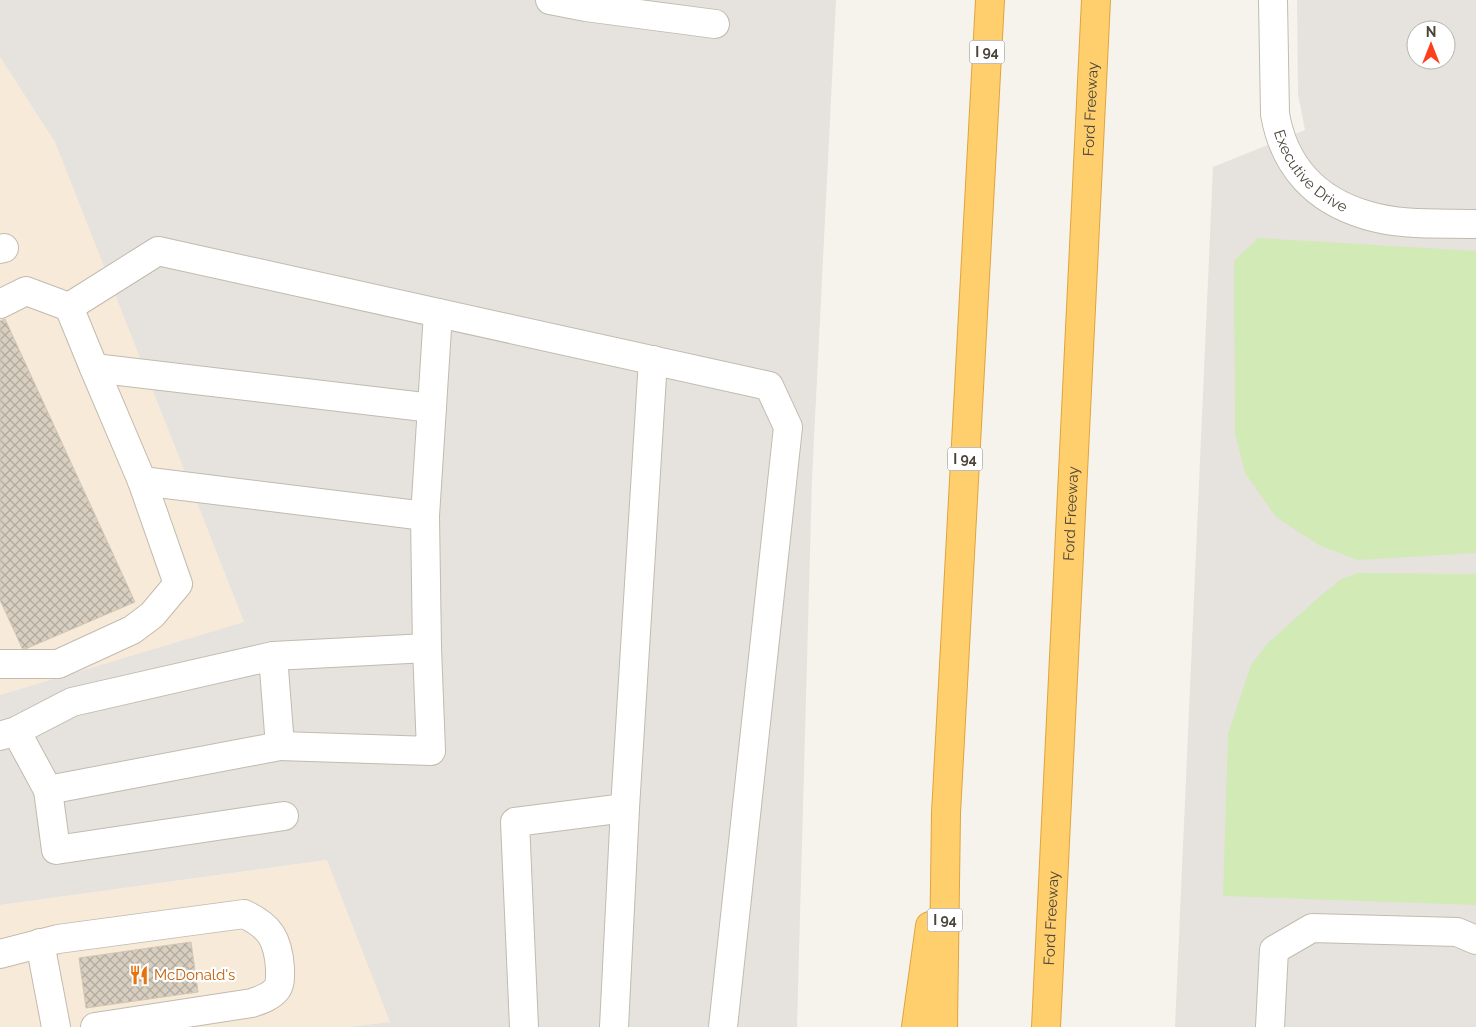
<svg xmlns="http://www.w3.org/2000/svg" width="1476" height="1027" viewBox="0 0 1476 1027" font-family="Raleway,sans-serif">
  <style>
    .commercial { fill: #f7ead8 }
    .industrial { fill: #e6e2dd; fill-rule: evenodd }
    .grass { fill: #d2eab5 }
    .building { fill: url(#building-cross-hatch); stroke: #d3c7b4 }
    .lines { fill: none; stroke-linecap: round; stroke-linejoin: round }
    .minor-casing { stroke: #c2bbae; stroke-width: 30 }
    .highway-casing { stroke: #e0a43c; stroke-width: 30 }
    .minor { stroke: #fff; stroke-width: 28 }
    .highway { stroke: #ffcf6e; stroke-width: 28 }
    .labels { text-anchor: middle; stroke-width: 4.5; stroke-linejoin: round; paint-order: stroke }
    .shield { fill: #fff; stroke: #817c74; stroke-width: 1 }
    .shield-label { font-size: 14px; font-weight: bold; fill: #4b4439 }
    .street-label { font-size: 15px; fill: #4b4439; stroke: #fff }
    .food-label { font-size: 15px; fill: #c56008; stroke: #fff; text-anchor: start }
  </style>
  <defs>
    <pattern id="building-cross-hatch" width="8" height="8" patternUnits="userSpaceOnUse" patternTransform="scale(1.25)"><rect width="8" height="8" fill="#d8cfc1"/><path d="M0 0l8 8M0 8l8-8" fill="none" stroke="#b1aa9e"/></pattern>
  </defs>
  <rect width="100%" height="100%" fill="#f6f3ec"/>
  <path class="commercial" d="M0,57l55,85 189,480 -244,73z
    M328,860l62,162 -41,5h-349v-122z"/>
  <path class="industrial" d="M0,0h836l-24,478 -15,549h-448l41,-5 -63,-162 -327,45v-210l244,-73 -189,-480 -55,-85z
    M1297,0h179v1027h-301l38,-860 92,-37 -7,-36zM1416,30h30v30h-30z"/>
  <path class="grass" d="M1258,238l218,13v302l-119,7 -38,-15 -43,-28 -31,-44 -10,-40 -1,-172z
    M1357,573l119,1v331l-253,-9 5,-162 23,-69 17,-22 50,-45 22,-18z"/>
  <path class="building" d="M5,319l130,283 -112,48 -23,-50v-279z
    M191,942l7,50 -112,16 -7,-50z"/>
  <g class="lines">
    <defs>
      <g id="minor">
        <path d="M550,0l36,7 129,17"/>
        <path id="s1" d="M1273,0l2,114c9,52 40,86 91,101 35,11 74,8 110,9"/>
        <path d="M0,249l4,-1"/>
        <path d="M0,304l26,-13 43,16 25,61 48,113 36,103 -26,31 -20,15 -74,34h-58"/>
        <path d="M69,307l89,-56 611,135 19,41 -65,600"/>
        <path d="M94,368l338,40"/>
        <path d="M142,481l283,35 13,-203"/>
        <path d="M425,516l2,132"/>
        <path d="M273,656l154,-8 4,103 -151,-5"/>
        <path d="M0,736l16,-5 56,-29 201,-46 7,90 -232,44 -32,-59"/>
        <path d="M48,790l8,60 228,-34"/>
        <path d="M625,808l28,-448"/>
        <path d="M40,943l16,84"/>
        <path d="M0,954l58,-15 186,-25c26,12 34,25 36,54 0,7 1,16 -4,22 -6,7 -16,10 -24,13l-157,24"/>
        <path d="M524,1027l-9,-205 110,-14 -11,219"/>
        <path d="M1270,1027l4,-77 38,-22 145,4 19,8"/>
      </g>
      <g id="highway">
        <path d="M916,1027l14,-101"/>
        <path d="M943,1027l3,-214 44,-813"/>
        <path id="s2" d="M1046,1027l50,-1027"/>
      </g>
    </defs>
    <use href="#minor" class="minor-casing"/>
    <use href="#highway" class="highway-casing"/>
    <use href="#minor" class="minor"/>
    <use href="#highway" class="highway"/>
  </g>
  <defs>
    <symbol id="restaurant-bare" viewBox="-9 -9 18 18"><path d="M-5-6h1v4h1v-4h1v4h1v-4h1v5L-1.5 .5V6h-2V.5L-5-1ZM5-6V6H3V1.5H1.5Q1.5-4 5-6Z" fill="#e8710a" stroke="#fff" stroke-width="2.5" paint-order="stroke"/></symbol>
  </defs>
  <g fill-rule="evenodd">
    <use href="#restaurant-bare" x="125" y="961" width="28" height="28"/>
  </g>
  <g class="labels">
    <g class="shield">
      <rect x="969.5" y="40.5" width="35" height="23" rx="4"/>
      <rect x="947.5" y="447.5" width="35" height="23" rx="4"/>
      <rect x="927.5" y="908.5" width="35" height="23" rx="4"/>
    </g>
    <g class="shield-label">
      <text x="987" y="57">I 94</text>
      <text x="965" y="464">I 94</text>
      <text x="945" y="925">I 94</text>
    </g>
    <g class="street-label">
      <text dy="5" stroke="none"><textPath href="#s2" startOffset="919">Ford Freeway</textPath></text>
      <text dy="5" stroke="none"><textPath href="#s1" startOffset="184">Executive Drive</textPath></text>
      <text dy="5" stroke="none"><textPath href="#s2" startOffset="514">Ford Freeway</textPath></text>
      <text dy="5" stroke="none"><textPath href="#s2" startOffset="109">Ford Freeway</textPath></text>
    </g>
    <g class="food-label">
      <text x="154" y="980">McDonald's</text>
    </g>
  </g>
  <g transform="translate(1431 45)"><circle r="24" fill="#ffffff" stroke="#b7b4b0"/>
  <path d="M0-4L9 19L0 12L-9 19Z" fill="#fc3f1d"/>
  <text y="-8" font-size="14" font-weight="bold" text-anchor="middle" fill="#4b4439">N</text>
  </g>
</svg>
